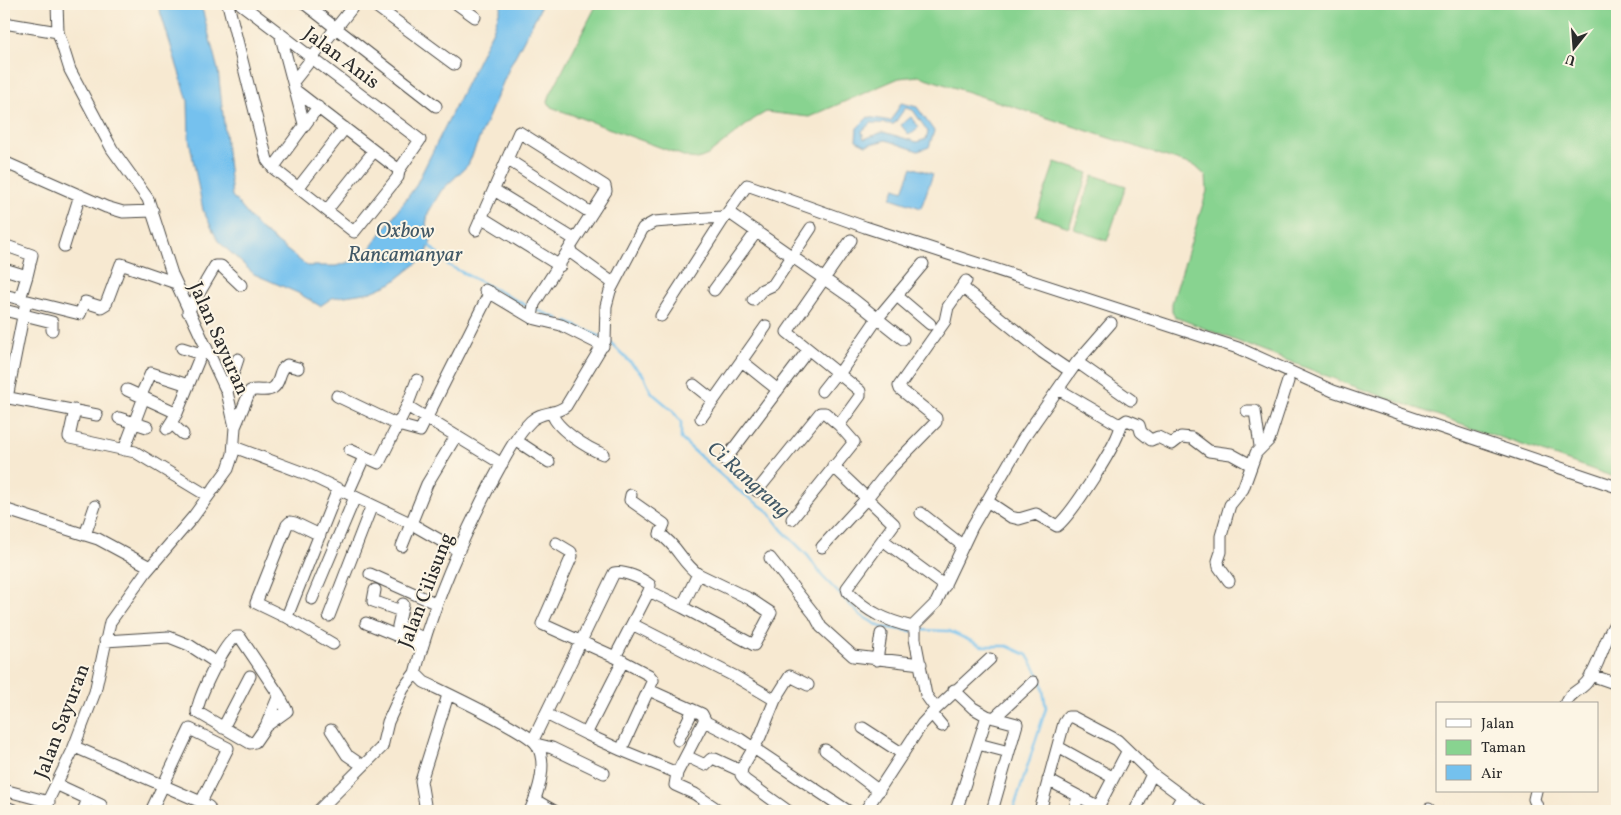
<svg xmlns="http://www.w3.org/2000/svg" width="1621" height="815" viewBox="0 0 1621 815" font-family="Vollkorn,serif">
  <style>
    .green { fill: #88d390; stroke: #5a7f5e }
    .water { fill: #74c1ee; stroke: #50768c; fill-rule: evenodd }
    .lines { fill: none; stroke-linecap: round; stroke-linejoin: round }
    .stream { stroke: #74c1ee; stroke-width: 2.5 }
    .minor-casing { stroke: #4a4844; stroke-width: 13 }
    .minor { stroke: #fff; stroke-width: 11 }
    .labels { text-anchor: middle; stroke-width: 4; stroke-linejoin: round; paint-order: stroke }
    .street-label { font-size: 20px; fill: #2b2b2b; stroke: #fcf5e5 }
    .water-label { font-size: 21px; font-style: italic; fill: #415866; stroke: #fcf5e5 }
  </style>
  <rect width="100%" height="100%" fill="#fcf5e5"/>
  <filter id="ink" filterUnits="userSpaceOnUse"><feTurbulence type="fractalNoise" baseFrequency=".02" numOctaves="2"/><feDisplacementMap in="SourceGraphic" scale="10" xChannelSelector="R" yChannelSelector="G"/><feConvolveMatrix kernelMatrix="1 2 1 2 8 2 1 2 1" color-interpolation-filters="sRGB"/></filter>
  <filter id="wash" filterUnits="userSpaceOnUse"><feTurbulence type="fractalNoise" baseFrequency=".0096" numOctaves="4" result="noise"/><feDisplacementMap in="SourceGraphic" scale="20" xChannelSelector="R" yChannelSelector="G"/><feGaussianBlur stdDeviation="1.12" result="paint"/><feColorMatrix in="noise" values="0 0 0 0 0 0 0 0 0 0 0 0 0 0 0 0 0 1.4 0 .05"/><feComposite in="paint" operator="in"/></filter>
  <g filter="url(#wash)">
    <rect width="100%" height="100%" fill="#f7e9d1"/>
    <path class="green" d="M597,4h1020v474l-264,-92 -178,-69 -3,-5v-9l35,-112 -1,-15 -11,-10 -276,-90 -20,2 -90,39 -43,-5 -12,7 -46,36 -10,4 -9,-1 -138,-51 -3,-5 2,-7z
      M1055,162l33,11 -19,54 -33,-11z
      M1093,175l33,11 -19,55 -33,-12z"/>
    <path class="water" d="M156,4h43l4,8 15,58 14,126 27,32 48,38h29l27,-8 52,-71 78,-157 9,-26h39l-2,7 -29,55 -42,99 -27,26 -13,22 -2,12 6,13 -6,18 -34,27 -21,9 -39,6 -12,8 -22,-13 -44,-19 -36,-33 -15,-31 -14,-71 -1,-38 -28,-90z
      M901,103l16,4 17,24 -5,16 -11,4 -32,-11 -20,5 -10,-5 1,-12 11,-11 23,4zM905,108l8,2 15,22 -2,7 -9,3 -34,-10 -19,7 -2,-8 9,-8 23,1z
      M911,117l8,10 -10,8 -8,-10z
      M912,167l21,7 -12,34 -30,-10 4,-10 8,3z"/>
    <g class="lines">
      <path class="stream" d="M427,243l21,22 81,42
        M537,310l22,9
        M567,322l34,15
        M608,340l36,36 8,17 20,17 9,12v17l57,51 30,21 14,19 26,26 14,20 38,39 21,12 31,4
        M918,630l31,1 33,15h25l20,9 14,24 5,29 -33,103"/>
    </g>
  </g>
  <g filter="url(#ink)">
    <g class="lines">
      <defs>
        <path id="minor" d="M228,4l39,156 6,8 81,64 44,-55 1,-7 -104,-80
          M241,4l179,136 -21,30
          M305,4l131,102
          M373,4l81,60
          M457,4l18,13
          M4,23l54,9
          M280,33l24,91
          M293,82l62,-78
          M507,159l84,54
          M4,162l102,45 17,5 30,-1
          M273,168l45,-61
          M298,188l47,-60
          M494,190l80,49
          M327,210l47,-59
          M728,212l125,87 50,40
          M481,217l79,49
          M476,230l43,-98 86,54 1,5 -72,113 -2,14
          M4,245l28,10 -5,21
          M64,246l16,-51
          M569,251l44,32
          M4,269l23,7 -7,23
          M966,281l-4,6 80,65 28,19
          M485,290l47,28 29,7 42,21
          M714,290l43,-59
          M4,295l76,19 5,-12 16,5 5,-3 15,-40 55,19
          M897,296l33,28
          M753,300l9,-10 11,-5 38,-57
          M4,310l48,12v8
          M188,312l27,-46h6l20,19
          M661,316l65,-101
          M182,348l19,6
          M743,362l35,28
          M1077,362l54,38
          M839,374l38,-55 46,-55
          M694,385l19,15
          M1058,389l58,34 5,1 6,-4 12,5 2,7 10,8 7,-3 14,7 9,-7 11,1 17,13 22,3 20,11
          M127,390l50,23 27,-66
          M822,391l15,-19
          M227,392l11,-33
          M141,395l10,-22 37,12
          M337,396l61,29 22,6 70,-139
          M4,397l93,18
          M7,398l19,-97
          M407,406l95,58
          M75,410l-6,27 1,1 65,14 73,44
          M1247,411h8l5,35
          M552,412c2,16 37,37 51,42
          M119,418l28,9
          M701,418l65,-92
          M171,423l12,11
          M235,427l15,-36c7,-3 17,2 23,-3 8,-5 5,-18 14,-23l11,3
          M167,429l10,-16
          M517,441l32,21
          M234,447l75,28 101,48 49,28
          M124,450l20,-53
          M350,450l29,13 28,-57 10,-26
          M725,460l83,-110
          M833,466l61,58 -47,64 1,4c19,20 39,29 65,35
          M757,491l63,-78h5l14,12
          M348,493l16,-36
          M631,495l-1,5 34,24 -4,10c18,12 22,29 38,40
          M987,501l24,16 8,2 17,-5 21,12c14,-11 63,-85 64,-102
          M4,509l94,30 52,28
          M921,513l41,32
          M792,519l62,-77 -15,-17 21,-29v-5l-73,-59 64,-92
          M85,535l10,-29
          M320,535l-25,-12 -5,-1 -3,3 -31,78 27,13 5,-2 50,-125
          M884,541l61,45
          M556,543l15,9 1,4 -30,68 73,33
          M402,546l25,-62 29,-48
          M822,547l45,-49 23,-29 46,-47v-4l-36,-29 -1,-3 46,-65 3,-14 14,-20
          M770,558l44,56 7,13 32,29 68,8
          M370,574l67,30
          M1229,581l-10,-14 -1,-6 3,-9v-16l9,-31 13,-16 13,-36 13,-13 19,-59
          M375,590l-2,11 28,10
          M312,599l43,-102
          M403,604l-5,22 25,12
          M285,616l48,28
          M329,616l43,-111
          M366,623l56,23
          M632,624l104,53 39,23 -15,37 -18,31 -1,7 4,5 43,31
          M236,637h4l39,58 -13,31 -11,16 -5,1 -53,-31c1,-14 27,-69 39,-75z
          M105,641l64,-4 20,8 29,19
          M877,660l4,-26
          M623,661l-37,73 35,16 32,-70 -4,-5 -34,-18 34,-66 33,16 16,-33 52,25 21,14 -17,32 -72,-38
          M1591,675l26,9
          M649,690l53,24 4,8 34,17 108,72
          M954,690l19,18 14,8 30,8 -25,87
          M775,700l15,-24 18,9
          M1565,704c5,-12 15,-13 22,-22 14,-18 16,-43 30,-61
          M936,709l54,-50
          M546,714l40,20
          M932,714l10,12
          M994,718l39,-36
          M266,726l21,-15 -8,-16
          M223,728l27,-52
          M863,728l40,26
          M331,730l16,25 16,11
          M533,740l81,-167c9,-3 29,6 36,12l-1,6
          M678,740l15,-30
          M536,744l16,4 52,25
          M978,744l31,8
          M75,747l126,55 8,5 1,4
          M1058,747l54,30
          M621,750l56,23 -2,12 20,9 25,17
          M825,750l54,41
          M686,756l19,9 6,-6h4l26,12
          M677,773l27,-52
          M1048,780l51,27
          M58,785l43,20
          M4,790l45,12
          M1536,791l-2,8 5,12
          M535,800l19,11
          M4,806l12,5
          M43,811l29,-59 23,-60 15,-70 36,-50 47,-55 35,-48 5,-15 2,-27 -8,-35 -55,-118 -24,-75 -36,-50 -42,-79 -12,-38 -1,-28
          M83,811l5,-12
          M151,811l39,-82 38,19 -27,54
          M318,811l64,-64 6,-25 15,-33 12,-16
          M426,811l-5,-30 27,-86
          M530,811c8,-18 18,-47 7,-66 -9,-14 -93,-53 -113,-63l-9,-9c17,-66 44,-128 75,-188 12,-21 24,-47 41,-64 10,-10 25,-6 35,-15l39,-65 1,-35 4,-15 33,-63 11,-6 67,-5 5,-2 21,-30 118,42 373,121 95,43 284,96
          M865,811l57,-87 14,-15 -10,-14 -11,-56v-15l21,-21 36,-76 51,-88 54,-77 34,-39
          M956,811l31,-95
          M1040,811l24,-88 4,-6h5l44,23 35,34 50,37
          M1074,811l4,-14
          M1096,811l31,-59
          M1135,811l17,-37
          M1174,811l8,-14
          M1428,811l1,-2"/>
      </defs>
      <use href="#minor" class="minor-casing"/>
      <use href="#minor" class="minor"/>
    </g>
  </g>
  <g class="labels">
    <g class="street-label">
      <text transform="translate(342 57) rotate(37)" y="7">Jalan Anis</text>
      <text transform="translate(220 338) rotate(66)" y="7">Jalan Sayuran</text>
      <text transform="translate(425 590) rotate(-69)" y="7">Jalan Cilisung</text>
      <text transform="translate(61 721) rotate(-69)" y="7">Jalan Sayuran</text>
    </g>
    <g class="water-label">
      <text x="405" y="237">Oxbow<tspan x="405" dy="24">Rancamanyar</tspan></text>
      <text transform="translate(749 479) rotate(42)" y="7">Ci Rangrang</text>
    </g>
  </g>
  <rect width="1621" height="815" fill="none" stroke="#fcf5e5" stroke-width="20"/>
  <rect x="1436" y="702" width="162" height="90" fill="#fcf5e5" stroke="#a8a49b"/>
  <rect x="1446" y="719" width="25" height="8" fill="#ffffff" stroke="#a8a49b"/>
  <text x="1481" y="728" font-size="15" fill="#2b2b2b">Jalan</text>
  <rect x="1446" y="740" width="25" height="15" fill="#88d390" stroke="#a8a49b"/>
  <text x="1481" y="752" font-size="15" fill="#2b2b2b">Taman</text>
  <rect x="1446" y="765" width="25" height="15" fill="#74c1ee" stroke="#a8a49b"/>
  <text x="1481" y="778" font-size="15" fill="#2b2b2b">Air</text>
  <g transform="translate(1574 48) rotate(197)" stroke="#fcf5e5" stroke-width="4" paint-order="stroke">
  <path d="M0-4L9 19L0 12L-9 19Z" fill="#2b2b2b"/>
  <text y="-8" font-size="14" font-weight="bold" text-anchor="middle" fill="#2b2b2b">U</text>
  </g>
</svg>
